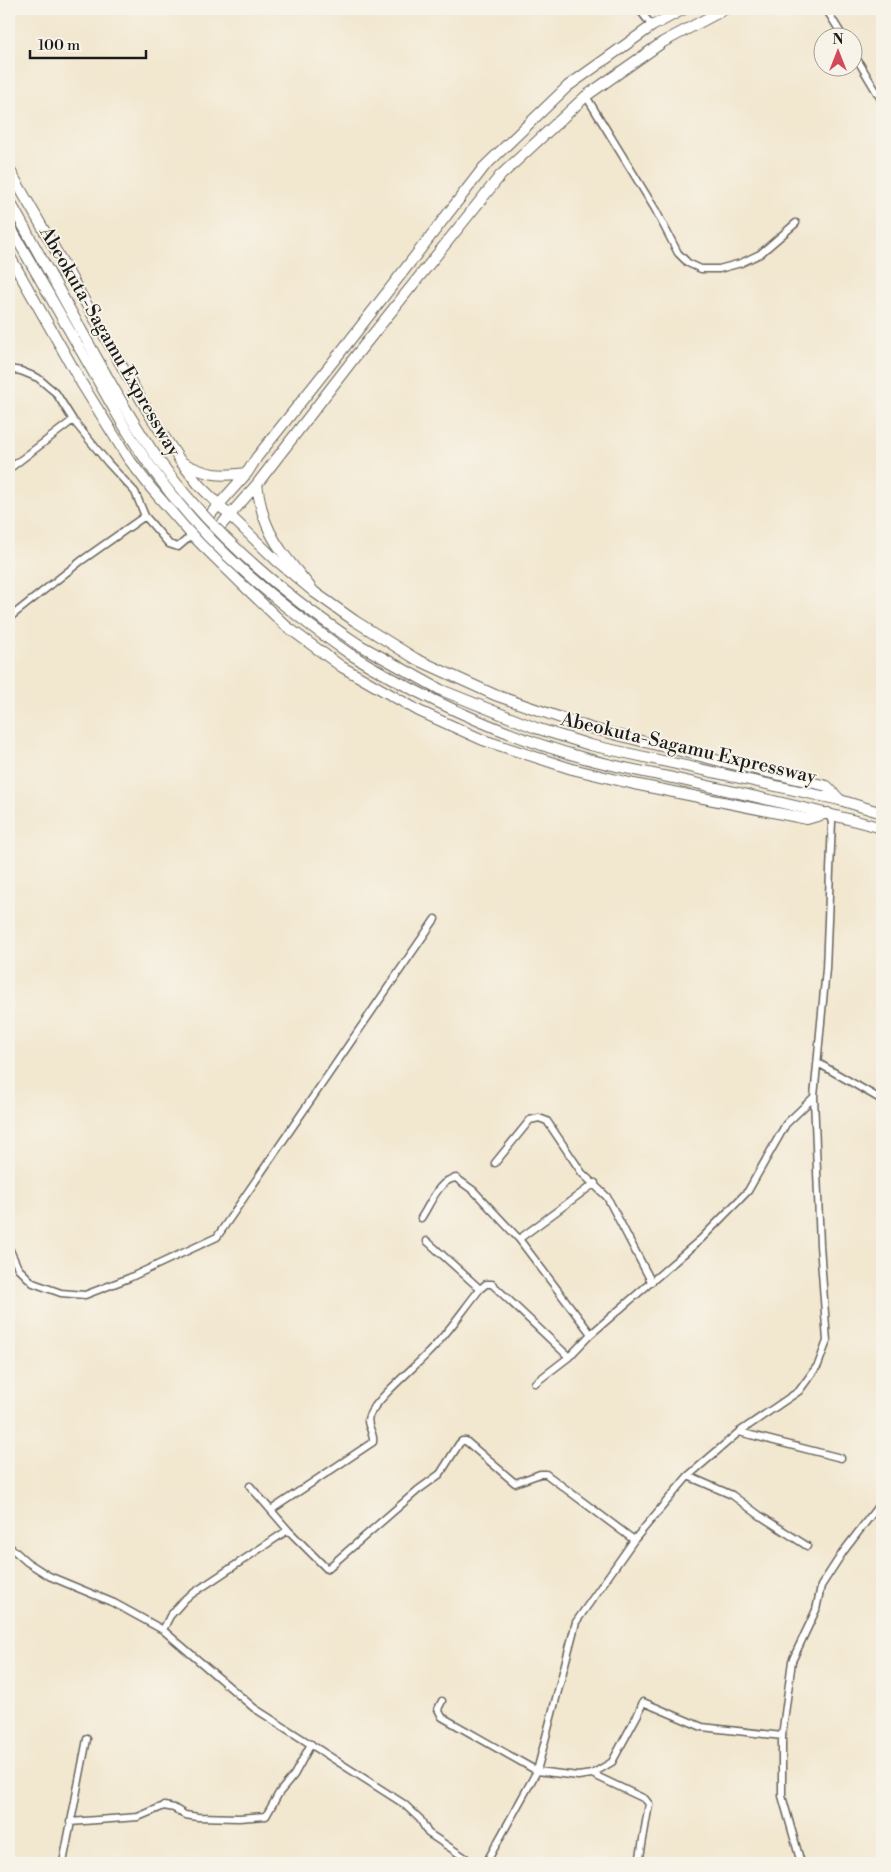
<svg xmlns="http://www.w3.org/2000/svg" width="891" height="1872" viewBox="0 0 891 1872" font-family="'Libre Bodoni',serif">
  <style>
    .lines { fill: none; stroke-linecap: round; stroke-linejoin: round }
    .minor-casing { stroke: #67635b; stroke-width: 9 }
    .primary-casing { stroke: #67635b; stroke-width: 12 }
    .trunk-casing { stroke: #67635b; stroke-width: 12 }
    .minor { stroke: #fff; stroke-width: 6 }
    .primary { stroke: #fff; stroke-width: 10 }
    .trunk { stroke: #fff; stroke-width: 10 }
    .trunk-bridge-casing { stroke: #67635b; stroke-width: 12; stroke-linecap: butt }
    .trunk-bridge { stroke: #fff; stroke-width: 10 }
    .labels { text-anchor: middle; stroke-width: 4; stroke-linejoin: round; paint-order: stroke }
    .street-label { font-size: 19px; fill: #1c1c1c; stroke: #f7f3e8 }
  </style>
  <rect width="100%" height="100%" fill="#f7f3e8"/>
  <filter id="ink" filterUnits="userSpaceOnUse"><feTurbulence type="fractalNoise" baseFrequency=".02" numOctaves="2"/><feDisplacementMap in="SourceGraphic" scale="10" xChannelSelector="R" yChannelSelector="G"/><feConvolveMatrix kernelMatrix="1 2 1 2 8 2 1 2 1" color-interpolation-filters="sRGB"/></filter>
  <filter id="wash" filterUnits="userSpaceOnUse"><feTurbulence type="fractalNoise" baseFrequency=".0096" numOctaves="4" result="noise"/><feDisplacementMap in="SourceGraphic" scale="20" xChannelSelector="R" yChannelSelector="G"/><feGaussianBlur stdDeviation="1.12" result="paint"/><feColorMatrix in="noise" values="0 0 0 0 0 0 0 0 0 0 0 0 0 0 0 0 0 1.4 0 .05"/><feComposite in="paint" operator="in"/></filter>
  <g filter="url(#wash)">
    <rect width="100%" height="100%" fill="#f2e7cf"/>
  </g>
  <g filter="url(#ink)">
    <g class="lines">
      <defs>
        <path id="minor" d="M639,9l13,17
          M826,9l18,29
          M880,9l2,6
          M854,54l28,47
          M586,96l69,113 23,44 10,10 13,6h18l22,-6 19,-9 36,-31
          M9,369l12,2 17,7 18,15 17,27 35,43 27,29 10,24 24,28 9,3 14,-12
          M9,469l64,-49
          M9,618l72,-57 64,-45
          M818,1063l64,37
          M495,1163l35,-43 9,-2 8,3 35,52 25,24 44,84
          M421,1218c9,-13 18,-39 35,-40l18,13 45,48 76,-56
          M519,1239l72,95
          M427,1241l53,48
          M9,1248l9,20 15,15 28,10 24,2 44,-17 88,-41 218,-318
          M535,1383l34,-26 22,-23 110,-95 47,-48 38,-67 28,-27
          M739,1432l102,26
          M688,1476l44,19 27,20 48,31
          M271,1510l102,-68c2,-9 -8,-17 -4,-26 8,-18 45,-48 60,-64 19,-19 34,-42 51,-63l6,-5h6l77,73
          M288,1530l39,39 91,-79 22,-16 19,-30 3,-3h4l49,42 25,-9h6l88,66
          M9,1546l18,16 22,14 65,27 49,27 91,78 150,96 16,15 8,14 45,30
          M163,1630l7,-14 16,-18 102,-68 -38,-44
          M442,1701l-4,8 4,8 95,54 41,5 14,-2 20,-12 26,-48 5,-12 59,25 80,9 10,-75 24,-51 5,-24 22,-34 39,-51
          M782,1736v60l19,67
          M592,1774l53,25 4,5 -10,59
          M70,1822l68,-5 26,-11 10,2 11,7 13,2 41,1 27,-2 13,-23 15,-18 17,-31
          M63,1863l24,-124
          M486,1863l51,-92 39,-149 58,-82 54,-64 51,-44 60,-41 19,-26 9,-24 -7,-96 -6,-148 12,-128 6,-147 -4,-9"/>
        <path id="primary" d="M9,169l142,248 30,45 18,23 20,20 58,56 37,31 41,29 61,38 79,36 95,33 134,34 103,24 13,14
          M9,255l73,129 46,74 23,30 41,47 52,51 42,40 56,41 77,44 64,29 89,29 62,15 173,35 21,-6"/>
        <path id="trunk" d="M9,200l96,173
          M9,225l87,152
          M181,462c25,13 38,15 66,11
          M257,484c2,14 4,28 10,41 10,25 31,46 47,67
          M192,535l55,-62 10,-16 90,-113 137,-177 84,-81 84,-60 32,-17
          M203,546l54,-62 101,-131 142,-177 86,-80 77,-54 62,-33
          M358,644l83,46 95,38 54,17 250,55 42,13
          M350,654c74,45 151,81 234,104 29,8 59,14 89,20 70,16 140,31 209,50"/>
      </defs>
      <use href="#minor" class="minor-casing"/>
      <use href="#primary" class="primary-casing"/>
      <use href="#trunk" class="trunk-casing"/>
      <use href="#minor" class="minor"/>
      <use href="#primary" class="primary"/>
      <use href="#trunk" class="trunk"/>
      <defs>
        <path id="trunk-bridge" d="M105,373c18,32 36,63 58,93 53,72 121,129 195,178
          M96,377c19,34 37,66 60,97 52,73 122,130 194,180"/>
      </defs>
      <use href="#trunk-bridge" class="trunk-bridge-casing"/>
      <use href="#trunk-bridge" class="trunk-bridge"/>
    </g>
  </g>
  <g class="labels">
    <g class="street-label">
      <text transform="translate(111 341) rotate(60)" y="7">Abeokuta-Sagamu Expressway</text>
      <text transform="translate(689 747) rotate(13)" y="7">Abeokuta-Sagamu Expressway</text>
    </g>
  </g>
  <rect width="891" height="1872" fill="none" stroke="#f7f3e8" stroke-width="30"/>
  <g transform="translate(838 52)"><circle r="24" fill="#f7f3e8" stroke="#9f9d96"/>
  <path d="M0-4L9 19L0 12L-9 19Z" fill="#d1495b"/>
  <text y="-8" font-size="14" font-weight="bold" text-anchor="middle" fill="#1c1c1c">N</text>
  </g>
  <path d="M30 50v8h116v-8" fill="none" stroke="#1c1c1c" stroke-width="2.5"/>
  <text x="38" y="50" font-size="15" fill="#1c1c1c" stroke="#f7f3e8" stroke-width="4" paint-order="stroke">100 m</text>
</svg>
